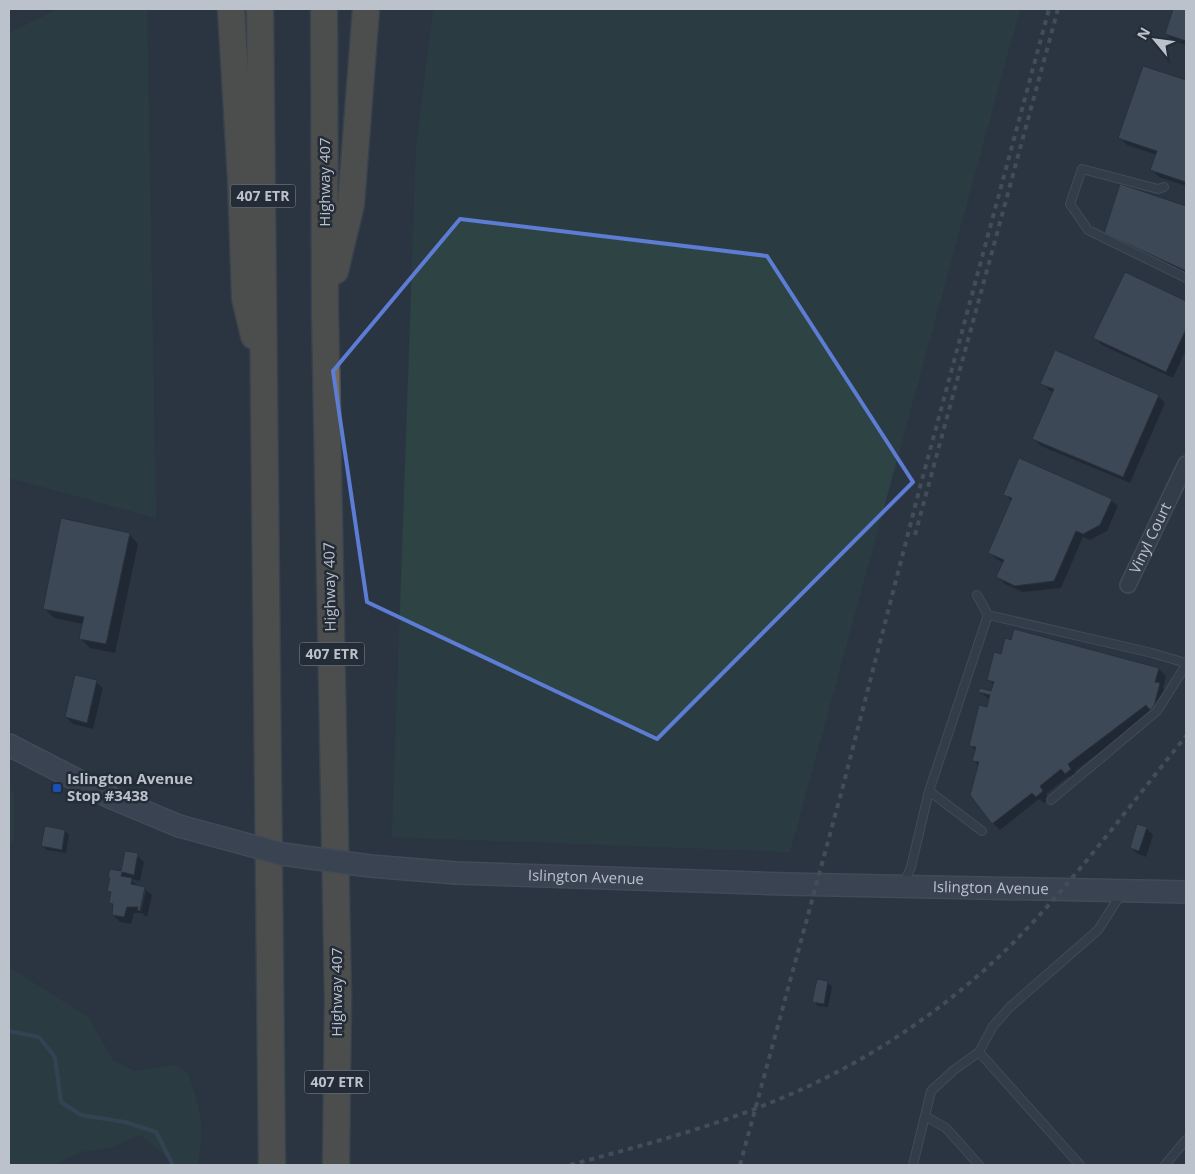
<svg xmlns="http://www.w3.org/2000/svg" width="1195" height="1174" viewBox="0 0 1195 1174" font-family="'Open Sans',sans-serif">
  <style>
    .green { fill: #2d4344 }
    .shadow { fill: #0007 }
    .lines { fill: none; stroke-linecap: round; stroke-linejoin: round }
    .stream { stroke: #415469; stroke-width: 4 }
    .building { fill: #56606f; stroke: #252e39 }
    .lane-casing { stroke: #5d656f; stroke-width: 10 }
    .street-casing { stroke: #5d656f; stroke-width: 18 }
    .secondary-casing { stroke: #5d656f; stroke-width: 24 }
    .highway-casing { stroke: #49525c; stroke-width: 29 }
    .lane { stroke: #3e4752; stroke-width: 8 }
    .street { stroke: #3e4752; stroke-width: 15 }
    .secondary { stroke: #4d5664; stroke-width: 21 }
    .highway { stroke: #776c5c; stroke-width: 26 }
    .rail { stroke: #616b78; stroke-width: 4; stroke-dasharray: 5 5; stroke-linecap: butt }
    .secondary-bridge-casing { stroke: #5d656f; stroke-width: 24; stroke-linecap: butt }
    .secondary-bridge { stroke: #4d5664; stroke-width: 21 }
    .marked { fill: none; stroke: #5d7cd3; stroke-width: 4; stroke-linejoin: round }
    .transit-dot { fill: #1a4fb4; stroke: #232c37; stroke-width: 2 }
    .labels { text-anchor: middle; stroke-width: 5; stroke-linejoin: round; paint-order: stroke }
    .shield { fill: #232c37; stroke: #8e959f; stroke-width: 1 }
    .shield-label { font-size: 14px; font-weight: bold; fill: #bcc2cc }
    .street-label { font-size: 15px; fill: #bcc2cc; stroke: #232c37 }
    .poi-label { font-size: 15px; font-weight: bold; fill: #bcc2cc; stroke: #232c37; text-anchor: start }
  </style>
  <rect width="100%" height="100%" fill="#2a3542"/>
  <path class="green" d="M58,9h89l9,509 -147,-40v-445z
    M433,9h587l-230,843 -398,-15 24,-689z
    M9,789l5,5v44l-5,9z
    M9,967l79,50 25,43 22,11 40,-6 13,8c12,35 18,55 9,92h-20l-37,-30 -29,13 -31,4 -24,12 -47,1z"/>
  <path class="shadow" d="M1174,9h12v36l-13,-4 -7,-7z
    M1143,67l43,14v105l-27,-9 -7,-7 5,-15 -30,-10 -7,-7z
    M1121,185l65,22v67l-73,-34 -7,-7z
    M1126,274l60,28v48l-13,28 -71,-33 -7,-7z
    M1042,383l116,13 7,7 -35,80 -89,-37 -7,-7 20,-46 -5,-3z
    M1004,494l107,6 7,6 -11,25 -17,9 -7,-3 -22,51 -38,4 -18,-8 -7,-7 6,-14 -8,-4 -7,-7 23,-51z
    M129,534l9,10 -23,109 -25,-5 -10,-10 3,-14 -29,-6 -10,-10z
    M1015,630l144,39 7,7 -3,12 4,4 -6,21 -4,3 -4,-4 -78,59 2,5 -5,4 -3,-4 -23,18 3,5 -5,4 -5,-4 -39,31 -7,-7 -14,-57 -6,-6 3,-9 -6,-6 18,-37 2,-8 -10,-8 12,1 2,-8 -6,-6 14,-24 10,-13z
    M96,682l7,6 -10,41 -20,-5 -7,-7z
    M1146,828l7,7 -7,22 -8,-3 -7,-6z
    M65,831l4,4 -3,18 -19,-3 -5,-5z
    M126,852l11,3 7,7 -4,19 -10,-2 9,8v23l2,2 5,-22 6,5 -5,22 -5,-4h-8l-3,11 -11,-2 -7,-7 1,-9 -3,-3 1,-9 -3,-4 13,-18z
    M827,982l5,5 -4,20 -10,-1 -4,-5z"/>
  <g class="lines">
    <path class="stream" d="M9,1031l30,6 16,20 6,45 20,13 44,7 31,10 17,33"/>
  </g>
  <path class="building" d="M1173,9h13v32l-21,-7z
    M1143,66l43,14v102l-36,-12 7,-19 -39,-13z
    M1120,184l66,22v65l-82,-38z
    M1125,272l61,29v28l-20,43 -73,-34z
    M1055,350l104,45 -36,82 -91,-38 22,-50 -14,-5z
    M1019,458l93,41 -12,26 -17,9 -7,-3 -22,50 -39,5 -19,-9 8,-17 -16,-7 24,-55 -9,-3z
    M61,518l69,15 -24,111 -27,-5 5,-22 -41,-8z
    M1014,629l145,39 -4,14 5,1 -6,23 -4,4 -4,-5 -78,59 3,5 -6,5 -4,-5 -21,17 3,5 -7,6 -4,-4 -40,31 -22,-29 9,-33 -7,-1 4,-14 -7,-1 10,-41 8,2 3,-12 -12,-3 2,-4 11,3 3,-9 -7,-2 7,-28 7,2 4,-16 6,2z
    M75,675l22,5 -10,43 -22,-6z
    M1137,824l10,3 -8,24 -9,-3z
    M45,826l20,4 -3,20 -21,-4z
    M125,851l13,2 -4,22 -12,-3 -1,4 11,2 -1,6 14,3 -5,24 -3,-1 1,-3h-11l-3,10 -12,-2 1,-11 -4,-1 2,-11 -4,-1 3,-13 -2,-1 2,-8 11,2z
    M817,979l11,2 -4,23 -12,-2z"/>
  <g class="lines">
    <defs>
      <path id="lane" d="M1164,187l-6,2 -76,-20 -12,35 18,26 98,48
        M988,615l164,38 34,10
        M929,791l53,40
        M1051,800l106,-89 29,-46
        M904,883l7,-16 18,-76 59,-176 -11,-20
        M979,1052l101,113
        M925,1116l21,12 33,37
        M913,1165l18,-74 23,-21 25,-18 14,-26 18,-20 87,-76 23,-36
        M1165,1165l21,-25"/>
      <g id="street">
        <path id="s1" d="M1128,585l58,-121"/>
      </g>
      <g id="secondary">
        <path d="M9,745l103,53 67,28"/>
        <path id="s2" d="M456,873l330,11 400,8"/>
      </g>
      <path id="highway" d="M231,9l10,170 4,119 9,38
        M260,9l12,1156
        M324,9l1,301 13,688 -2,167
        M335,271l16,-67 15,-195"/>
    </defs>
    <use href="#lane" class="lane-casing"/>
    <use href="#street" class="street-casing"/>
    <use href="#secondary" class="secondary-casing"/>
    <use href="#highway" class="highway-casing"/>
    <use href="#lane" class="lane"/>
    <use href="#street" class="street"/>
    <use href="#secondary" class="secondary"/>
    <use href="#highway" class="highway"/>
    <path class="rail" d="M915,535l143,-526
      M570,1165c70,-19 140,-37 207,-65 88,-36 170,-91 237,-158 63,-64 116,-137 172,-206
      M740,1165l102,-375 77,-299 130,-482"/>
    <defs>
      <path id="secondary-bridge" d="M179,826l103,28 88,12 86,7"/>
    </defs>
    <use href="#secondary-bridge" class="secondary-bridge-casing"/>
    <use href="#secondary-bridge" class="secondary-bridge"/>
  </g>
  <path d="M0 0H1195V1174H0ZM460,219l307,37 146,226 -256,257 -290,-137 -34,-231z" fill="#2a3542" fill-opacity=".55" fill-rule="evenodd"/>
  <path class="marked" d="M460,219l307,37 146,226 -256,257 -290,-137 -34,-231z"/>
  <rect class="transit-dot" x="52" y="783" width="10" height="10" rx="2.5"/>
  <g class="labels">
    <g class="shield">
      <rect x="230.5" y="184.5" width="65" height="23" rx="4"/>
      <rect x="299.5" y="642.5" width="65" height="23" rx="4"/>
      <rect x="304.5" y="1070.5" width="65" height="23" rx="4"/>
    </g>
    <g class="shield-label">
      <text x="263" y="201">407 ETR</text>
      <text x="332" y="659">407 ETR</text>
      <text x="337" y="1087">407 ETR</text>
    </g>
    <g class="street-label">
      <text transform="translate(325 182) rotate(-90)" y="5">Highway 407</text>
      <text dy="5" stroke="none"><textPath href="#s1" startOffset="52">Vinyl Court</textPath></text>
      <text transform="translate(330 587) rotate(-91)" y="5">Highway 407</text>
      <text dy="5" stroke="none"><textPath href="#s2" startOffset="130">Islington Avenue</textPath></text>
      <text dy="5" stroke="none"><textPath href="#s2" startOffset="535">Islington Avenue</textPath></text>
      <text transform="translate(337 992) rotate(-90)" y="5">Highway 407</text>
    </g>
    <g class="poi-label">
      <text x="67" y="784">Islington Avenue<tspan x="67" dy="17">Stop #3438</tspan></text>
    </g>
  </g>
  <rect width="1195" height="1174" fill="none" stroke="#bcc2cc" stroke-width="20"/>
  <g transform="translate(1155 40) rotate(299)" stroke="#232c37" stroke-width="4" paint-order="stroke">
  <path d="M0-4L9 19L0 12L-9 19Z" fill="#bcc2cc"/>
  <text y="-8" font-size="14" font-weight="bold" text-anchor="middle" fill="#bcc2cc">N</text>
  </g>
</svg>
